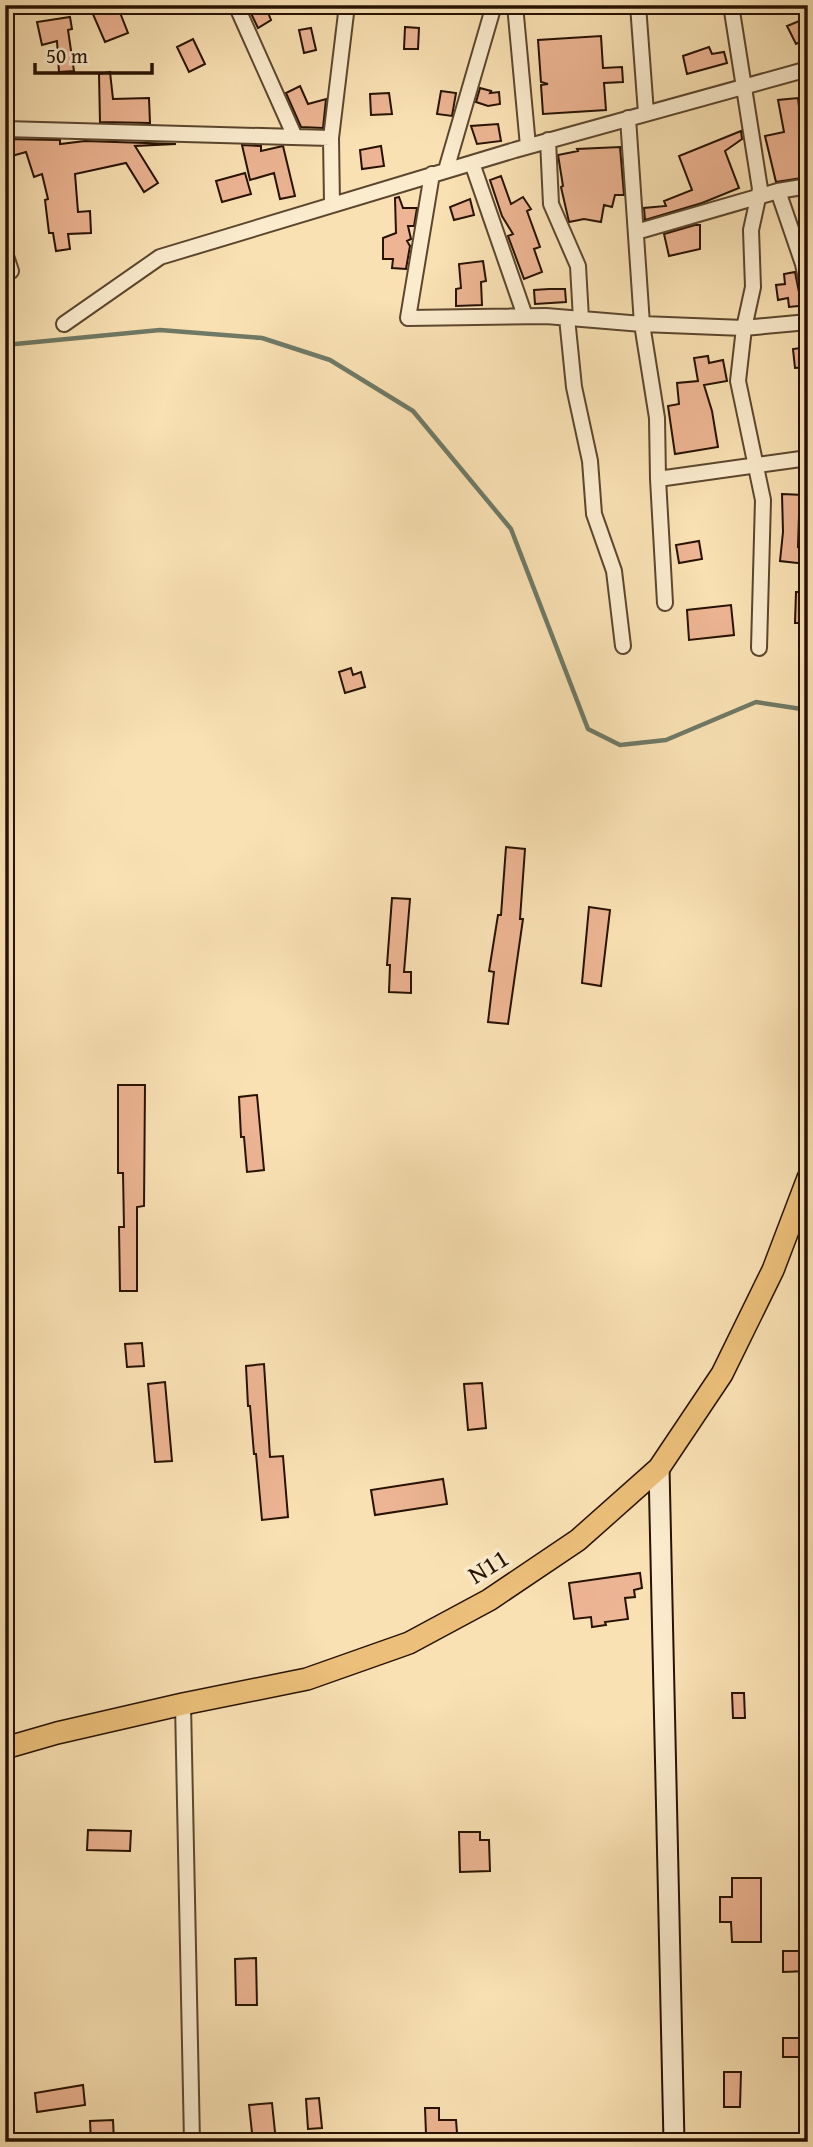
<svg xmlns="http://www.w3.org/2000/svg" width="813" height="2147" viewBox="0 0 813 2147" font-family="'Gentium Book Plus',serif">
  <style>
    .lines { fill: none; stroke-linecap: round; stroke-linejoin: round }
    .stream { stroke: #6f7965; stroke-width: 4.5 }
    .building { fill: #edb593; stroke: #271201; stroke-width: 2 }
    .minor-casing { stroke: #5c462e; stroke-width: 18 }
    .secondary-casing { stroke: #271201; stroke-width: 23 }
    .primary-casing { stroke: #271201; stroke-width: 24 }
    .minor { stroke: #fbecce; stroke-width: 14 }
    .secondary { stroke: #fbecce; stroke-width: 19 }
    .primary { stroke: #ecc07a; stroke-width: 21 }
    .labels { text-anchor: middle; stroke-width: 7; stroke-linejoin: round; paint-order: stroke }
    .street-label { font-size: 26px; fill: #271201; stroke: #fbecce }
  </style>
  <rect width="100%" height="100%" fill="#f9e1b3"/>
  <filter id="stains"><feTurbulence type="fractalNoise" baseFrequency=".00286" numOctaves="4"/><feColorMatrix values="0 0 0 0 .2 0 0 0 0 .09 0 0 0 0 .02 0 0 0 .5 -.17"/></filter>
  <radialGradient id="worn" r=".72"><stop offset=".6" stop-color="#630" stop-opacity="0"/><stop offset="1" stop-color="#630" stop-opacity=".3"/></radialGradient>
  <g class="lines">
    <path class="stream" d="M5,345l155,-15 102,8 68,22 83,51 98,118 77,200 32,16 46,-5 90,-38 52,8"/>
  </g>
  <path class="building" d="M89,5h28l11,28 -23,9z
    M247,5h18l6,15 -13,8z
    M70,17l2,12 -4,1 6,41 -15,1 -2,-31 -15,4 -5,-23z
    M804,19l4,8v11l-12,6 -9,-18z
    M405,27l14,1 -1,21h-14z
    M311,28l5,22 -12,3 -5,-23z
    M601,36l2,32 19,-1 1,15 -19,1 2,27 -63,4 -2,-29 7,-1 -7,-2 -3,-42z
    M193,39l12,25 -16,8 -12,-25z
    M709,47l3,7 12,-2 3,11 -40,11 -4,-18z
    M110,72l3,27 36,-1 1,25 -50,-1 -1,-48z
    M300,86l8,18 18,-5 -3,29 -22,-1 -15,-34z
    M480,88l11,3 -1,2 9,-1 1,12 -12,2 -12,-4z
    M441,91l15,2 -4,23 -15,-2z
    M389,93l3,21 -21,1 -1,-21z
    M798,98l4,36 6,-1v44l-32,5 -11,-46 19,-4 -6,-32z
    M498,124l3,17 -24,3 -6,-18z
    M741,131l1,8 -17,12 14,37 -37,15 -57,17 -1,-12 22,-2 -2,-5 28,-11 -13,-34z
    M5,139l55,1v4l25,-3 91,3 -41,2 23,37 -14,9 -18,-29 -51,11 3,38 12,-1 1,22 -23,1 2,15 -14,2 -3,-18h-4l-4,-33 3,-1 -6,-25 -8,3 -8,-25 -21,6z
    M242,145l19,1v5l22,-5 12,50 -15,3 -6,-26 -24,7z
    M381,146l3,20 -22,3 -2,-19z
    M620,147l4,48h-9l-3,12 -8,-2 -3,17 -17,-3 -15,3 -8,-35 2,-1 -5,-31 20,-4 -1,-2z
    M245,173l6,21 -29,8 -6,-21z
    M501,176l10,28 12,-7 8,12 -4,2 13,36 -6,2 8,23 -18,7 -16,-43 5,-2 -11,-18 -12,-36z
    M399,197l4,11h14l-3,18h-6l3,13 -4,2 3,5 -4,23 -14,-1 1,-9h-10v-21l13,-5 -1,-35z
    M470,199l4,16 -20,5 -4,-13z
    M695,225h5v24l-31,7 -5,-22z
    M483,261l3,20 -5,1 1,23 -26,1v-17l5,-1 -2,-24z
    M795,272l4,20 2,4 7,2v7l-19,2 -1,-9 -10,2 -2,-15 9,-1 -1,-10z
    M549,289h16l1,13 -31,2 -1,-14z
    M808,347v20l-13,1 -2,-19z
    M708,356l1,7 14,-3 4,21 -23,4 8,26 6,36 -43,7 -7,-48 11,-2 -2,-21 21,-2 -4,-23z
    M782,494l22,1v21h-5l-1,31 9,1 -1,16 -26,-3 3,-29z
    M699,541l3,18 -23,4 -3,-18z
    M796,592h12l-1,31h-12z
    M731,605l3,30 -45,5 -2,-30z
    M351,668l2,7 8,-3 4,15 -20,6 -6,-21z
    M506,847l19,2 -5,70h3l-15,105 -20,-2 6,-50 -5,-1 9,-56h3z
    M392,898l18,1 -6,73h7v21l-22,-1 1,-27h-3z
    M589,907l21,3 -9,76 -19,-3z
    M118,1085h27l-1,121 -7,1v84h-17l-1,-64h5l-1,-54h-5z
    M257,1095l7,75 -17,2 -3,-35h-3l-2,-40z
    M142,1343l2,23 -17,1 -2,-23z
    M264,1364l6,93 13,-1 5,61 -26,3 -6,-66h-2l-4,-48h-2l-2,-40z
    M165,1382l7,79 -17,1 -7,-78z
    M482,1383l4,45 -18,2 -4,-46z
    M443,1479l4,25 -72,11 -4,-25z
    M640,1573l2,15 -8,2 1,7 -10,1 3,21 -23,3 1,3 -14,2 -1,-10 -17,2 -5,-36z
    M732,1693h12l1,25h-12z
    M88,1830l43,1 -1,20 -43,-1z
    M459,1832h21v8h9l1,31 -30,1z
    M732,1878h29v64h-29l-1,-20h-11v-25h12z
    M783,1951h25v20l-25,1z
    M256,1958l1,47h-21l-1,-46z
    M783,2038h25v19h-25z
    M724,2072h17l-1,35h-16z
    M83,2085l2,20 -48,7 -2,-19z
    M319,2098l3,30 -14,1 -2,-30z
    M272,2103l4,39h-23l-4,-37z
    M425,2108h14v12h17l1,13 -31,1z
    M113,2120l1,22h-23l-1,-21z"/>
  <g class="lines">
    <defs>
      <path id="minor" d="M236,5l59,132
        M515,5l13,141
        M638,5l8,108
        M731,5l29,184 -9,41 2,57 -9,41 -6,53 25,119 -4,148
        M628,118l14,206 15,94 1,61 7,124
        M5,129l326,9 16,-133
        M331,138l1,66
        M548,140l3,64 27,62 3,53
        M472,163l53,153
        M446,170l48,-165
        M432,174l-24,144 138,-2 96,8 102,4 64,-6
        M778,191l25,73 5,25
        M636,232l142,-41 30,-5
        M5,253l6,18
        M567,318l7,69 16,74 4,53 20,57 9,75
        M64,324l96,-67 355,-107 293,-81
        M658,479l150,-21
        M183,1704l9,438"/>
      <path id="secondary" d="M659,1468l15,674"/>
      <path id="primary" d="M5,1748l52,-15 126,-29 124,-25 102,-36 80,-43 89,-60 81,-72 63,-94 51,-104 35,-92"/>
    </defs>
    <use href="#minor" class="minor-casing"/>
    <use href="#secondary" class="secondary-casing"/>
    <use href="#primary" class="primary-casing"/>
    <use href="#minor" class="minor"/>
    <use href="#secondary" class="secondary"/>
    <use href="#primary" class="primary"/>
  </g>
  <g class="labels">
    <g class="street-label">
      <text transform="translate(488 1566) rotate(-32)" y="9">N11</text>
    </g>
  </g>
  <rect width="813" height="2147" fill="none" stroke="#f9e1b3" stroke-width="28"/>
  <rect x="7" y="7" width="799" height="2133" fill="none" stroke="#271201" stroke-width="3.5"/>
  <rect x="14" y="14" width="785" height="2119" fill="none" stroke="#271201" stroke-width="2"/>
  <path d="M35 63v10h117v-10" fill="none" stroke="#271201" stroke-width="3.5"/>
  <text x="46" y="63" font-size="21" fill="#271201" stroke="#fbecce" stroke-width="5" paint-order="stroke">50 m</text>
  <rect width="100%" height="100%" filter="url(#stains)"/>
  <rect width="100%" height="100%" fill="url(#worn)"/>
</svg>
